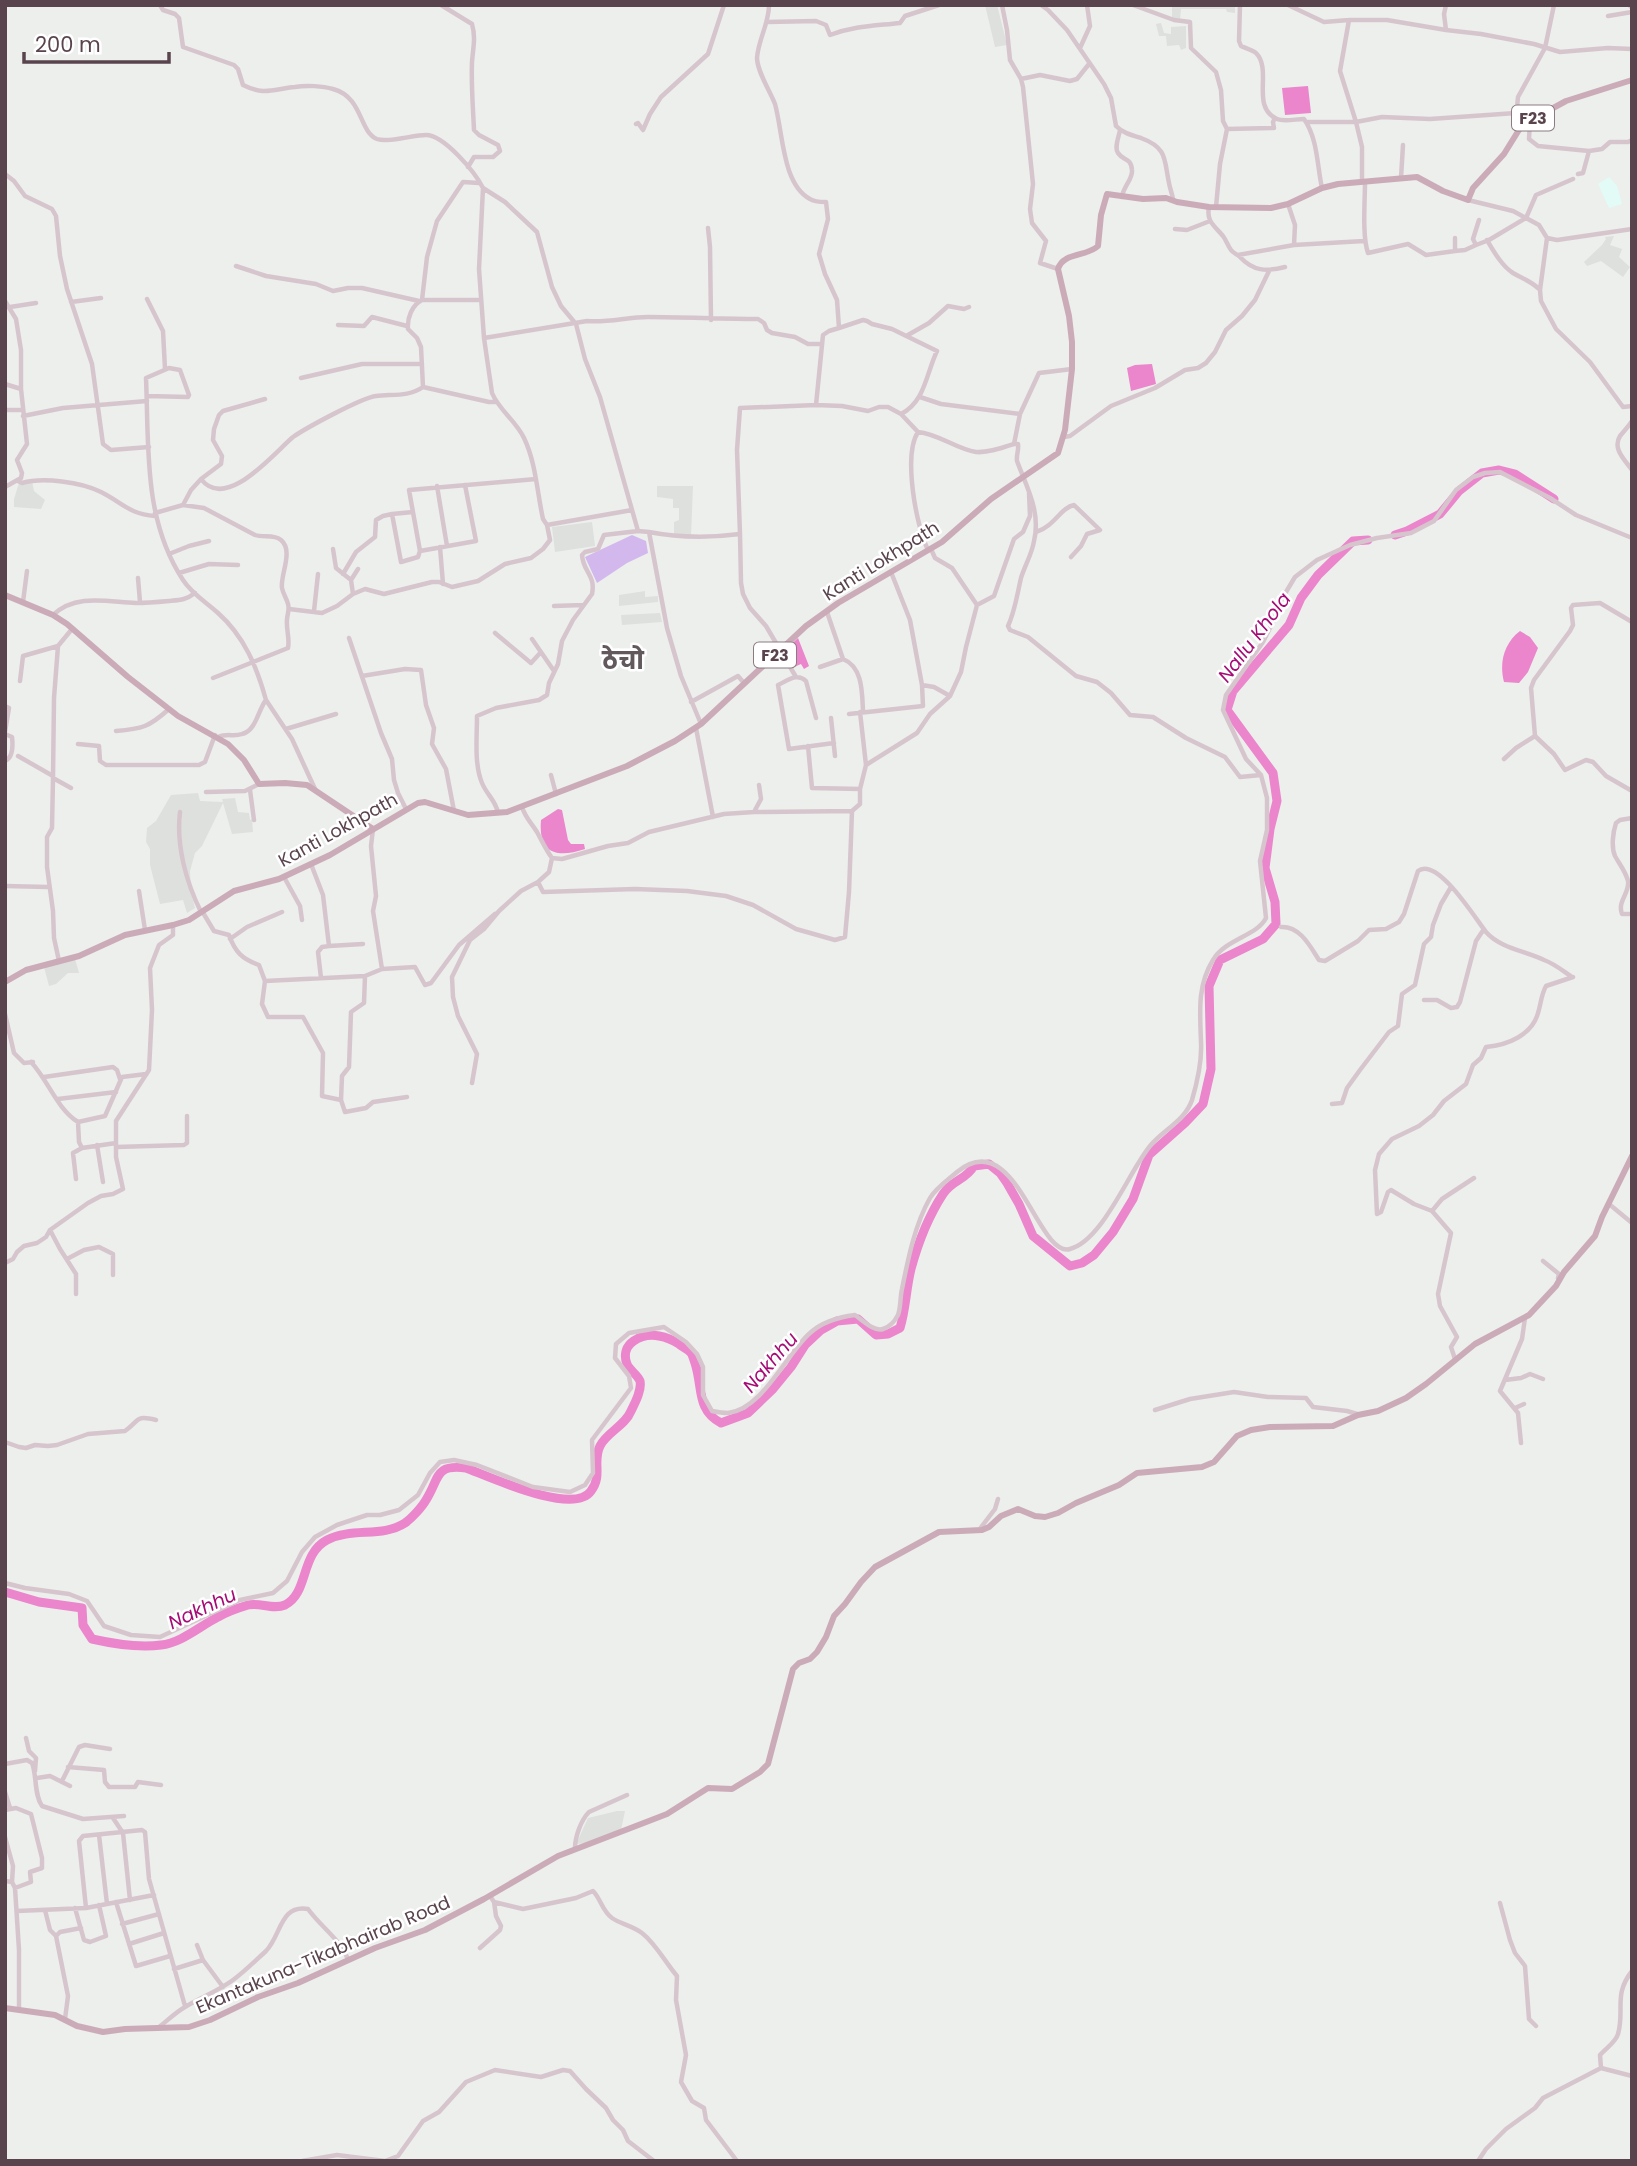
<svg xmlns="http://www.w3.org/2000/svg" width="1637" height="2166" viewBox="0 0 1637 2166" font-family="Poppins,'Noto Sans Devanagari',sans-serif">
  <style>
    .commercial { fill: #e3fbf7 }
    .education { fill: #dee0dd }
    .green { fill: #d3b8ee }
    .water { fill: #eb85cc }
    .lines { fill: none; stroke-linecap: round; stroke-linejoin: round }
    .river { stroke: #eb85cc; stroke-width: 9 }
    .minor { stroke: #d7c5cd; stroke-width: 4.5 }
    .major { stroke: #ccabb8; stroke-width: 6 }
    .labels { text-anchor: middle; stroke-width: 5; stroke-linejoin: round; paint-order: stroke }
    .shield { fill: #fff; stroke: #8b7c82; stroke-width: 2 }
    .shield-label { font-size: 16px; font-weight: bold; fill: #59444d }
    .street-label { font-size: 18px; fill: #59444d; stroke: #fff }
    .water-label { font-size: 19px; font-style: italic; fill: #a50c75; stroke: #fff }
    .district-label { font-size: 24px; font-weight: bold; fill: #61595b; stroke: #fff }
  </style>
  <rect width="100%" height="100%" fill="#ecefec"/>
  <path class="commercial" d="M1609,177l8,9 5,18 -13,4 -11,-24z"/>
  <path class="education" d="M985,5h12l10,40 -12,2z
    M1172,5h63v8l-8,-1 -1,-3h-45l-1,10 -8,-1z
    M1161,23l3,10 7,1v-7l15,-1v22l-5,2 -2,-5 -12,1 -1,-10h-7l-3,-12z
    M1614,236l-4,9 12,4 -3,8 11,10 -7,10 -22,-16 -14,5 -3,-4 18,-17 4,-6 -1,-2z
    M32,481l2,10 11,9 -4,9 -27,-2v-8l5,-16z
    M657,486h36l-2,50 -17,-1v-13l5,-2v-12h-6v-9l-16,-2z
    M592,522l3,24 -40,6 -3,-25z
    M645,591v6l13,-1v6l-39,4v-11z
    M660,613l2,9 -40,3 -1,-10z
    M198,793l2,8 23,1 -1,-3 13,-1 3,14 11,1 1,7 2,-1 1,13 -21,2 -9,-31 -21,43 -7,7 -5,18 1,22 4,15 -8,5 -4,-13 -23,4 -10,-39v-16l-4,-7 1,-14 9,-7 15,-26z
    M75,959l4,14h-11l-12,11 -7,2 -5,-19z
    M617,1811h8l-4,19 -33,13 -12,1 12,-26z"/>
  <path class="green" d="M632,535l14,6 2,12 -21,10 -30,20 -12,-26z"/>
  <path class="water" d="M1308,86l3,27 -26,2 -3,-27z
    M1152,364l4,20 -25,7 -4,-23 8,-3z
    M1520,631l10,6 8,11 -10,24 -9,11 -15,-1c-5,-19 0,-39 16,-51z
    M798,638l11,28 -5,3 -3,-5 -9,4 -9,-16z
    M558,809l4,1 6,30 3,4h13l1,5c-27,9 -47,6 -44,-29z"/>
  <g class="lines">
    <path class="river" d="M1395,535l12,-4 33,-17 19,-23 23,-18 17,-3 16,4 39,25
      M5,1592l34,10 43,6 1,17 9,14c22,5 46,9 69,6 20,-2 39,-19 57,-28 9,-5 20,-9 30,-12 11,-3 25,5 37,0 24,-12 15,-51 42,-65 25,-13 55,-2 78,-17 7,-5 17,-16 21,-23 14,-22 8,-36 40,-32 24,9 108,48 125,23 12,-16 1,-29 9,-45 7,-14 25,-20 31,-35 4,-8 11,-21 9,-30 -3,-7 -11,-11 -13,-17 -8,-21 15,-31 32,-28 6,1 14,4 20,8 3,3 10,6 12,9 1,1 4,10 4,10 8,24 1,47 26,60l27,-10 25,-24 18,-22 14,-22 16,-15 16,-9 21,-2 18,16 12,-1 12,-6c6,-20 6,-39 11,-59 7,-26 17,-52 32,-75 10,-15 22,-13 31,-28l15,-2 11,9 7,10 12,21 14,32 37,30 12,-3 12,-8 19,-23 20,-33 16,-44 36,-32 18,-19 8,-35 -2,-83 11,-26 43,-21 13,-15 -1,-22 -10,-34 5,-39 7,-28 -4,-28 -46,-63 6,-19 56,-66 12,-27 17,-23 35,-34 15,-1"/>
    <path class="minor" d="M160,5l3,5 12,4 4,4 4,29 51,18 4,4 5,16c22,11 30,4 52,2 11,-2 28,-1 38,2 30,8 26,43 44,50 11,4 36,-4 49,-4 18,0 49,37 57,53
      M441,5l31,19c4,14 1,24 0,38 -1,22 1,45 2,68l5,5 19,10 2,6 -7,6h-19l-6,10
      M1002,5l5,25 3,30 11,19 2,8 10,97 -3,25 2,14 14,18 -6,22 18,6
      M1041,5l7,5 19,20 37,54 7,14 5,28c7,7 15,9 25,12 27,10 23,22 28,45 1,6 3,10 4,16
      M1133,5l41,15 16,2 1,26 25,24 5,18 2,31 4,8 -7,35 -4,43
      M1240,5l-1,36 2,5c4,2 11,4 15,7 17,17 -6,54 21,66 7,3 19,0 27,0 14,20 13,47 18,69
      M1288,5l36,17 25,-2h38l59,10 -2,-16 2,-9
      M1629,5l3,3
      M1608,16l24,-4
      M1349,20l-9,51 16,51 6,25v34
      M767,22l49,-1 10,4 4,10c24,-9 43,-9 70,-12l5,-7 34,-11
      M1446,30l35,4 53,10 26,8 48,-4 24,1
      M1080,48l10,-22 -3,-21
      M1021,79l19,-4 30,6 7,-2 12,-15
      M1530,120l-1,19 9,7 51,5 13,-2 8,-7h18l4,-2
      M1307,122h49l26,-5 48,2 86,-6
      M636,124l2,-1 5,7 7,-16 11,-17 47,-43 16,-49
      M1522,125l-6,-8 2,-20 27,-49 9,-43
      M1227,129l47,-1 -1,-6 2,-4
      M1120,130c-1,6 -6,18 -2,23 5,8 13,4 14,17 1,9 -9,17 -10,27
      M5,174l9,7 11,15 27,13 4,7 4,40 7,33 25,75 11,80 8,6 38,-3
      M1578,174l5,-1 6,-22
      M1401,178l2,-33
      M1365,182c0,20 -3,54 3,71l40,-9 18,11 29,-4v-13
      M1468,200l45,11 26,14 8,13 10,2 75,-11
      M1288,204l7,21 -1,20 70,-4
      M1209,207c-3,15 6,19 14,29 3,4 5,10 8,14 2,3 6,4 9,7 13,14 26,15 45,10
      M708,228l2,19 1,73
      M1175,229l12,1 23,-9
      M1547,238l-7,52 1,11 15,28 34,33 33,45 9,-1
      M1487,240c7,12 15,26 26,33 10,6 18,8 26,16
      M1476,245l13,-5 37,-22 10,-23 37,-16
      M1455,251l10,-1 11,-5 -3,-6 6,-19
      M1238,255l56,-10
      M236,266l30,10 50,8 17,7 15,-3h14l57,13
      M147,299l16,32 2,38
      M423,300h58
      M5,301l11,18 5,31v39l6,55 -10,16 5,13 -1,5 -16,9
      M71,302l30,-4
      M10,307l26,-4
      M338,325l26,1 8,-9 35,9
      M908,335l21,-12 19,-17 16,3 5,-2
      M484,338l103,-17c21,2 40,-4 61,-4 37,0 73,2 110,2l6,4 3,7 5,3 23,4 13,7h14
      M301,378l61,-14h60
      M5,384l16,5
      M423,387l-2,-40 -4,-9 -9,-9c-1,-11 4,-24 14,-29l5,-43 10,-36 26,-39 16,1
      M147,396l41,1 1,-2 -9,-25 -11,-2 -23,10c3,69 -3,141 37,202 9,14 23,22 35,33 26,23 39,54 48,87 -8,10 -10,31 -24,34 -8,3 -15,-1 -24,3
      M920,397l21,7 79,10 19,-41 33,-4
      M816,405l26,1 26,5 11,-4h9l13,7c24,-12 25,-40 36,-63l-45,-22 -20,-5 -5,-3 -4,-1 -24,8
      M5,410h17
      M901,414l17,18c-15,23 -2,94 10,118
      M23,416l40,-8 84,-7
      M1632,421c-4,6 -8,10 -12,15 -8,13 5,24 12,34
      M918,432c21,2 38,17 58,20 12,1 26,-4 38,-8l6,-30
      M1064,437l6,-1 41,-30 44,-18 30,-18 13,-2 8,-5 9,-11 11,-22 16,-14 13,-16 14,-29
      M1014,444h4c1,7 -2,11 -1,17 10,27 24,51 17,80 -2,13 -9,24 -13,37 -4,17 -6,33 -13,48l2,4 18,7 48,39 21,6 14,11 19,22 23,2 33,21 39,19 15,20 21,-2
      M201,479l20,-15 1,-8 -9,-16 1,-11 5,-14 4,-4 42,-12
      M18,481l4,2c21,-6 59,-1 79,9 22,11 28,22 54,24
      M437,486l10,60
      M183,505l8,-15 10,-11c25,33 73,-26 92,-42 13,-9 68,-39 83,-41 16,-2 33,1 47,-9l66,15h6
      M632,510l-85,15 -4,-6c-6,-27 -7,-56 -19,-81 -8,-17 -25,-28 -32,-45l-8,-55 -5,-69 4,-81 22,14 32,30 15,55 9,19 15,18 9,35 15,38 38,134
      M413,512l-21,2 9,48 17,-5 2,-6 -11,-61 127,-11
      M155,513l28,-8 21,3 51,27c8,3 19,-1 26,5 13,11 -1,35 1,48 1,6 5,11 6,16 2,6 -1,10 -1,16 -1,10 3,18 1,28l-75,30
      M649,532c31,6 60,6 91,2l1,49 2,11 7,14 16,18 30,51
      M1036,532c19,-6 25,-25 38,-27l26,25 -13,4 -6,12 -10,11
      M740,534l-3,-84 3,-42 76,-3 7,-70 6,-4 10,-3 -2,-28 -12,-26 -6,-20 9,-35 -2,-17c-6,0 -12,0 -16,-3 -28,-15 -27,-67 -35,-95 -5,-13 -18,-33 -18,-46 1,-18 12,-34 12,-53
      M440,547l3,37
      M333,549l3,19 15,12 2,14
      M931,549l4,9 17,10 25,37 17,-9 20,-57 9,-7 7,-16 -1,-23
      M420,551l56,-10 -11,-56
      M169,554l20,-8 20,-5
      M179,573l30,-9 29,1
      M343,574l13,-22 19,-15 1,-17 7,-4 9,-2
      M138,578l2,24
      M351,580l7,-11
      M23,602l4,-31
      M554,606l29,-1
      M289,609l33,4 15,-7 16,-12 12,-5 19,5 48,-12h7l13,5 26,-6 27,-17 26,-6 12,-9 7,-9 -3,-15
      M314,611l4,-37
      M827,612l16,47c20,8 19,34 20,52
      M53,615c23,-22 55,-13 83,-12 11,0 22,-1 33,-2 11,-1 17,-1 26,-8
      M1632,622l-32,-19 -27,2 -2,3 2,17 -3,6 -36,49 -3,8 4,48 19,18 11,16 21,-10 7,2 13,14 26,15
      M495,633l36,30 10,-11
      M349,638l32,95 11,26 2,21 4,13 8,16
      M532,639l22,32
      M58,646l-4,52 -1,80 18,10
      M820,667l23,-8
      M362,676l43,-7 16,1 5,35 8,23 -2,16 14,25 8,42
      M20,681l3,-25 35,-10 14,-17
      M922,685l12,2 16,9
      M266,700l26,39 23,50
      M691,702l47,-26 6,7
      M5,706l4,2 -4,24
      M860,712l6,53
      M849,714l74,-8 -1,-21 -12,-65 -19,-48
      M816,718l-10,-37c-9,-9 -19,0 -28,4l11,64 45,-6
      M831,718l4,38
      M696,728l17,89
      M286,729l50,-15
      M116,731c26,-2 33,-4 53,-22
      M5,734l7,3c1,9 1,21 -7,24
      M78,744l21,2 1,15 6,4h93l6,-3 10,-27
      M808,746l4,42 48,1
      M18,756l35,20
      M1504,759l12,-11 19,-12
      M551,775l5,19
      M53,778l-1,50 -5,9v30l6,44 1,27 5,23
      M250,790l4,30
      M206,792l39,-1 14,-7
      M180,812c-4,33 6,70 21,100
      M754,812l98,-1
      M498,813c-2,-12 -11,-18 -16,-30 -8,-19 -5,-46 -5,-67l19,-8 43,-8 8,-5 2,-12 9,-19 4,-23 11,-21 19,-26c4,-19 -9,-22 -10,-39l3,-3 13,-3 6,-14 34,-4 11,1 18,96 14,48 20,48
      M1632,818l-12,2 -4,3c-3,9 -5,24 -1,33 5,9 11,16 13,25 2,12 -11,20 -6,33h10
      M552,858l10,1 46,-13 20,-3 21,-11 75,-18 30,-2 7,-13 -2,-14
      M311,864l12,31 6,51 -7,1 -4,5 3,26
      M284,877l16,29 2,14
      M538,882l5,10 92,-3 52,2 39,5 27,9 43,24 39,11 10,-3 4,-45 3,-81 8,-7v-15l6,-24 51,-32 13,-19 20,-18 11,-24 5,-25 11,-42
      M5,886l43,1
      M139,891l6,39
      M202,911l12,20 15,4c6,17 13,24 30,30l6,16 100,-5 17,-7 -9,-58 3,-15 -5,-50 2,-17
      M1281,927c19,-1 29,19 38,33l6,1 33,-20 11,-11 17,-1 13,-7 5,-8 14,-43c19,-15 57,47 68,61 14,16 39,19 58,28 11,4 19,11 28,17
      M230,939l17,-12 35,-15
      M329,946l34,-2
      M382,969l33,-2 10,18 6,-2 28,-38 36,-31
      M265,981l-3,23 6,13h35l20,36 -1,43 19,4 1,-24 7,-9 2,-55 13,-9 1,-27
      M1424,1000h13l14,8 6,-1 3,-5 16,-61 8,-12
      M5,1014l9,39 10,10 9,-1
      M31,1062c17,18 26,47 47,60l27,-6 17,-39 24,-3
      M44,1077l69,-10 4,3 3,9
      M472,1083l5,-29 -19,-38 -5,-19 -1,-20 18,-37 14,-11 15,-18 22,-20 17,-9 11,-10 3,-14c-6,-8 -10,-17 -15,-26 -6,-10 -11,-13 -15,-25
      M58,1099l58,-7
      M341,1100l4,12 21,-4 7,-6 34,-5
      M1332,1104l10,-1 5,-15 13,-18 29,-38 9,-6 4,-32 13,-9 9,-41 7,-7 2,-12 8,-21 10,-17
      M78,1122l1,20 3,6 34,-5
      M97,1145l6,37
      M116,1147l68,-2 3,-2v-27
      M76,1179l-3,-26 9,-5
      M1609,1204l23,19
      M1432,1211l10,-12 32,-21
      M50,1230l10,19 16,25v20
      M67,1259l17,-9 15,-3 14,7v21
      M1543,1261l16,13 -1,4
      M5,1263l8,-4 4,-7 7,-6 13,-3 9,-6 4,-7 38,-27 13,-7 12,-2 10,-5 -7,-32v-36l33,-51 3,-60 -2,-42 9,-23 14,-10v-10
      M1455,1359l-4,-12 6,-10 -17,-31 -2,-12 13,-61 -19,-22 -18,-7 -23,-14 -3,2 -7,20 -4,2 -2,-44 4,-16 13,-15 27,-13 14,-11 11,-14 22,-17 7,-19 8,-7 5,-11c22,-2 46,-12 52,-34 3,-9 3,-18 8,-27l27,-9
      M1505,1380l16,-2 9,-4 13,5
      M1515,1408l9,-4
      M1155,1410l35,-11 44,-7 34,5 38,1 7,9 34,4 10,3
      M5,1442l14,5 7,1 9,-3 13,1 9,-1 31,-11 37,-3c15,-11 10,-16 31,-11
      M1521,1443l-3,-30 -18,-22 22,-52 3,-21
      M979,1530l16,-21 3,-10
      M5,1583l20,5 44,6 18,7 17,25 27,9 29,2 80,-37 33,-7 14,-12 15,-29 13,-15 22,-12 30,-10h13l19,-5 19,-15 12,-22 10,-11 14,-2 23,5 56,22 37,5 15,-7 8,-12 -1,-33 39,-52 -2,-12 -14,-18 1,-14 13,-11 35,-6 22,15 11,12 6,13v28l9,16c5,1 11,2 16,2 35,-4 58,-59 82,-80 13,-12 29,-16 45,-18 7,5 19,17 28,14 6,-2 12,-8 15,-14 3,-8 2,-18 4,-26 6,-30 13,-65 28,-91 6,-10 19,-19 27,-26 59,-48 80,86 113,77 33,-9 58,-76 80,-103 13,-16 35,-25 42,-46 5,-17 10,-40 9,-58 -1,-30 -4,-56 12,-82 12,-21 44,-24 53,-42l-6,-57 7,-31v-32l-6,-23 -15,-16 -23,-49 3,-15 37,-53 12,-24 5,-16 15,-25 22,-17 33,-15 27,-7 34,-5 23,-12 22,-31 17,-13 12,-4 15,-1 50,26 26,17 56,23
      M26,1738l3,13 7,7 -1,13
      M5,1764l22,-4 5,3c5,13 2,32 10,43l41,13 41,-3
      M68,1767l36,3 1,12 4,5h26l3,-5 23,3
      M37,1778l13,-2 20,10
      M62,1781l17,-34 6,-2 25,4
      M5,1792l5,16
      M5,1810l11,-2 15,6 11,44v10l-12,4 1,10 -16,6
      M113,1818l10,15 7,67
      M99,1835l8,69
      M5,1837l8,29 -1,16
      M575,1848c0,-11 6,-28 14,-36l38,-17
      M5,1881l7,1 3,6 4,62v60
      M116,1902l20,64 34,-10
      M494,1902l29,7 53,-11 17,-7c8,8 9,20 19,27 9,6 21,8 30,15 14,11 23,29 35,43l-1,24 10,55 -5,27 11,19 12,7 2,12 31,41
      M1500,1903l10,37 5,13 10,13 4,53 7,7
      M75,1908l9,32 6,2 16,-6 -7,-31
      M86,1908l-7,-67 4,-5 59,-6 3,2 4,47 36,127
      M45,1910l5,20 6,6
      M17,1911l69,-3 68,-13
      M122,1924l37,-10
      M129,1944l35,-11
      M197,1945l6,15 20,27
      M480,1948l20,-18 1,-4 -5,-10 -2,-14 -4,-6
      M174,1969l29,-9
      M65,2019l3,-23 -12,-60 4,-4 21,-4
      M159,2027c8,-6 17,-15 26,-20 15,-9 33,-16 48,-27 11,-8 22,-19 33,-29 15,-15 14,-47 42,-42 13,18 31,29 40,50
      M1601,2068l-1,-13c5,-6 16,-13 18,-21 7,-24 -5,-39 14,-63
      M302,2161l35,-6 48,6 13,-5 25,-35 16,-9 27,-30 29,-12 46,7 22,-7 7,1 16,18 20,19 7,12 10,10 5,11 26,20
      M1478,2161l8,-12 20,-20 29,-21 8,-10 58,-30 31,8"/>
    <path class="major" d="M5,595l48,20 14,9 61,53 50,39 50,28 16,16 15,24 26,-1 22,2 66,44
      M5,982l21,-12 53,-14 46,-21 48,-10 16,-5 45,-29 45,-12 51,-24 88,-52 7,-1 43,13 39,-3 120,-46 48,-25 26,-17 105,-98 32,-23 104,-61 49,-43 67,-46 7,-23 7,-61v-27l-3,-26 -11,-47c5,-17 29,-12 40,-23l3,-31 6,-21 36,5 23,-1 11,4 32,5 62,1 17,-4 34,-16 16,-4 79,-7 26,14 25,9 5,-12 31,-34 18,-29 44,-24 66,-21
      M5,2008l50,7 22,11 26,6 22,-3 64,-2 21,-7 48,-23 40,-14 77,-35 50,-18 59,-31 74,-43 109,-42 41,-26 24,1 28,-17 8,-8 25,-95 6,-6 11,-4 7,-7 9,-15 8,-21 11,-12 16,-22 14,-15 64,-35 43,-2 7,-3 12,-11 17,-7 17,7 10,1 13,-4 18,-10 43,-18 18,-12 65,-6 12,-5 23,-26 14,-6 19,-3 63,-1 25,-11 20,-4 28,-13 20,-14 49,-40 54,-29 27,-29 8,-14 31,-36 7,-19 30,-61"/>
  </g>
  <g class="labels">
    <g class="shield">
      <rect x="1512" y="105.5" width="42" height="25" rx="5"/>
      <rect x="754" y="642.5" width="42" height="25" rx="5"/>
    </g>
    <g class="shield-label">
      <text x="1533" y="124">F23</text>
      <text x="775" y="661">F23</text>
    </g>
    <g class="street-label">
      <text transform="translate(881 561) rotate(-32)" y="6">Kanti Lokhpath</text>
      <text transform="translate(338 830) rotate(-29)" y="6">Kanti Lokhpath</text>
      <text transform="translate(323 1955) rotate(-23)" y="6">Ekantakuna-Tikabhairab Road</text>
    </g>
    <g class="water-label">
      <text transform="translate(1254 637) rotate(-53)" y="7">Nallu Khola</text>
      <text transform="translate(770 1362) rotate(-49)" y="7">Nakhhu</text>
      <text transform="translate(202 1608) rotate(-25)" y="7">Nakhhu</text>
    </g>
    <g class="district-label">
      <text x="623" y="669">ठेचो</text>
    </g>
  </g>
  <rect width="1637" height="2166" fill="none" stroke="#59444d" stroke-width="14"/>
  <path d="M24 52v10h145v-10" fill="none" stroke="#59444d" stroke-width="3.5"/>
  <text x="35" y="52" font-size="21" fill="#59444d" stroke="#ffffff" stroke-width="5" paint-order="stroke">200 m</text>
</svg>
